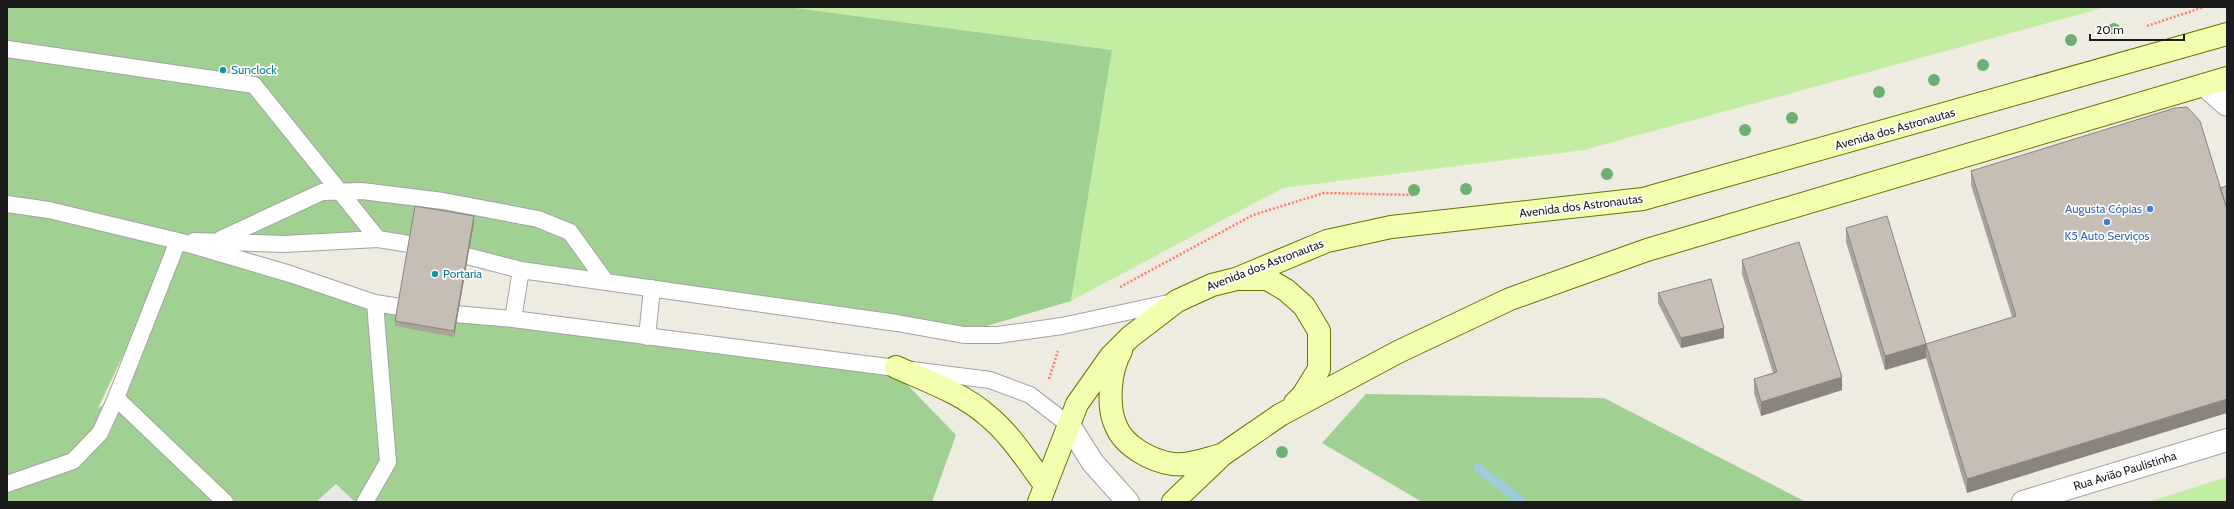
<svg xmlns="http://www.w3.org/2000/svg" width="2234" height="509" viewBox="0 0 2234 509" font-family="Cabin,sans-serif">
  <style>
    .grass { fill: #c2eda2 }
    .forest { fill: #a0d192; fill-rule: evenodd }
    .parking { fill: #e8e8e8 }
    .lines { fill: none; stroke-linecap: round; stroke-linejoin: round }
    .stream { stroke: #9dccdf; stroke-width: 9 }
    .service-casing { stroke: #a3a3a3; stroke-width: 18 }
    .minor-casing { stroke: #a3a3a3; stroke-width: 24 }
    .secondary-casing { stroke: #617600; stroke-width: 24 }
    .path { stroke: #ff7b61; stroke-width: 2.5; stroke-dasharray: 2 2; stroke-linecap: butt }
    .service { stroke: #fff; stroke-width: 16 }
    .minor { stroke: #fff; stroke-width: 22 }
    .secondary { stroke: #f4feaf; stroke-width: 22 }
    .tree { fill: #6db071 }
    .wall { fill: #aaa39b }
    .shaded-wall { fill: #8b847e }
    .building { fill: #c6bdb4; stroke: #8b847e }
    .culture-dot { fill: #0f9aa8; stroke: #fff; stroke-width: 1.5 }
    .shop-dot { fill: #3f7fe0; stroke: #fff; stroke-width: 1.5 }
    .labels { text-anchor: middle; stroke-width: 3.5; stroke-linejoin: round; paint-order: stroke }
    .culture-label { font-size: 12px; fill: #0d838f; stroke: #fff; text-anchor: start }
    .street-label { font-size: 12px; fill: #1c1c1c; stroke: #fff }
    .shop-label { font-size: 12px; fill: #366cbe; stroke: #fff; text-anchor: end }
  </style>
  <rect width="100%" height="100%" fill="#eeebe1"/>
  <path class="grass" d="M788,7h1318l-522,143 -301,38 -212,113 41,-251z
    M2227,477v25h-79z"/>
  <path class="forest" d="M7,7h781l324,43 -41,251 -108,32 -585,-94 -199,2 196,62 517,66 64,66 -24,67h-925zM174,248l-58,150 -18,10z
    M1366,394l238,4 202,104h-384l-100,-59z"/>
  <path class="parking" d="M336,484l19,18h-39z"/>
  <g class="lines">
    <path class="stream" d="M1478,468l44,34"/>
    <defs>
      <path id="service" d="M7,49l247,36 124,154
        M7,204l42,6 129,31 112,33 85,29 57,9 81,7 477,61 40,15 39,30
        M221,239l101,-47 40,-1 81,10 95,18 32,13 36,50
        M194,241l90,3 94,-5 62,10 81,21 376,53 67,12h34l64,-9 111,-24
        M513,319l8,-49
        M647,337l5,-49
        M116,398l109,104
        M7,484l66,-23 27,-28 16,-35 62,-157
        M365,502l23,-40 -13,-159"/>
      <path id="minor" d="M2204,85l23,20
        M1069,425l24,38 35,39
        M2023,502l204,-62"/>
      <path id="secondary" d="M1241,279h26l19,11 18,16 15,25v38l-16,26 -8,8
        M1121,351c-6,10 -9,24 -10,35 -1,14 -1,27 5,40 8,20 35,35 57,38 15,2 33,-5 48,-9
        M896,367c31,14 66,26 92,49 23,19 39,45 57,69
        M1039,502l38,-98 34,-48 19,-19 47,-36 35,-16 24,-6 91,-38 64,-14 252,-28 584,-165
        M1173,502l49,-47 58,-40 118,-63 112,-53 137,-49 580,-172"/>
    </defs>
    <use href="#service" class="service-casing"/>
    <use href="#minor" class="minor-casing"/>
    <use href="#secondary" class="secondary-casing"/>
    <path class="path" d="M2147,26l57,-19
      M1120,287l133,-72 71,-22 90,2
      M1049,379l9,-28"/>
    <use href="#service" class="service"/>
    <use href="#minor" class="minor"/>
    <use href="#secondary" class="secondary"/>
  </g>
  <g class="tree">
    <circle cx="2114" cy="29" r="6"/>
    <circle cx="2071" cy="40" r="6"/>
    <circle cx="1983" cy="65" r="6"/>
    <circle cx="1934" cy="80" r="6"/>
    <circle cx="1879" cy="92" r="6"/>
    <circle cx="1792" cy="118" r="6"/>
    <circle cx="1745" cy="130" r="6"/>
    <circle cx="1607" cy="174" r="6"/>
    <circle cx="1466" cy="189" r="6"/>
    <circle cx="1414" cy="190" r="6"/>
    <circle cx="1282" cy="452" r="6"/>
  </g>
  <path class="wall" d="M2200,121l-233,372 -41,-135 -41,12 -39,-128v-14l80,116 86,-27 -41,-132v-14z
    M474,222l-20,115 -59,-11v-5z
    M1742,260l100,130 -81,26 -7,-23v-14l19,-6 -31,-99z
    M1658,293l66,45 -43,10 -23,-45z"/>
  <path class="shaded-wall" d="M474,216v6l-20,115v-6z
    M1724,328v10l-43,10v-10z
    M1926,344v14l-41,12v-14z
    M1842,377v13l-81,26v-14z
    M2227,399v14l-260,80v-14z"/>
  <path class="building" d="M2187,107l13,14 27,88v190l-260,80 -41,-135 90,-28 -45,-145 204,-63z
    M2227,186v23l-7,-21z
    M415,206l59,10 -20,115 -59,-10z
    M1887,216l39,128 -41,12 -39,-128z
    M1799,242l43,135 -81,25 -7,-23 23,-7 -35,-112z
    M1711,279l13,49 -43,10 -23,-45z"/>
  <g class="culture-dot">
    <circle cx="223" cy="70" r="4"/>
    <circle cx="435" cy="274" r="4"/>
  </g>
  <g class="shop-dot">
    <circle cx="2150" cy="209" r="4"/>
    <circle cx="2107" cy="222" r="4"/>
  </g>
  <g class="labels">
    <g class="culture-label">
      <text x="231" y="74">Sunclock</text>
      <text x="443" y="278">Portaria</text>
    </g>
    <g class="street-label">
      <text transform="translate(1895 129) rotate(-16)" y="4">Avenida dos Astronautas</text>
      <text transform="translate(1581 206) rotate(-7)" y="4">Avenida dos Astronautas</text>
      <text transform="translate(1265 265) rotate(-21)" y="4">Avenida dos Astronautas</text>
      <text transform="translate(2125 471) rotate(-17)" y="4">Rua Avião Paulistinha</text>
    </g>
    <g class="shop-label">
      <text x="2142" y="213">Augusta Cópias</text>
      <text x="2107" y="240" text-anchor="middle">K5 Auto Serviços</text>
    </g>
  </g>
  <rect width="2234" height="509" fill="none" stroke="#1c1c1c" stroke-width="16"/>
  <path d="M2090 34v6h94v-6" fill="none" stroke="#1c1c1c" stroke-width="2"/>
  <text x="2096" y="34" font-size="12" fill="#1c1c1c" stroke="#ffffff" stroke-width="3" paint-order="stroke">20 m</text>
</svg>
